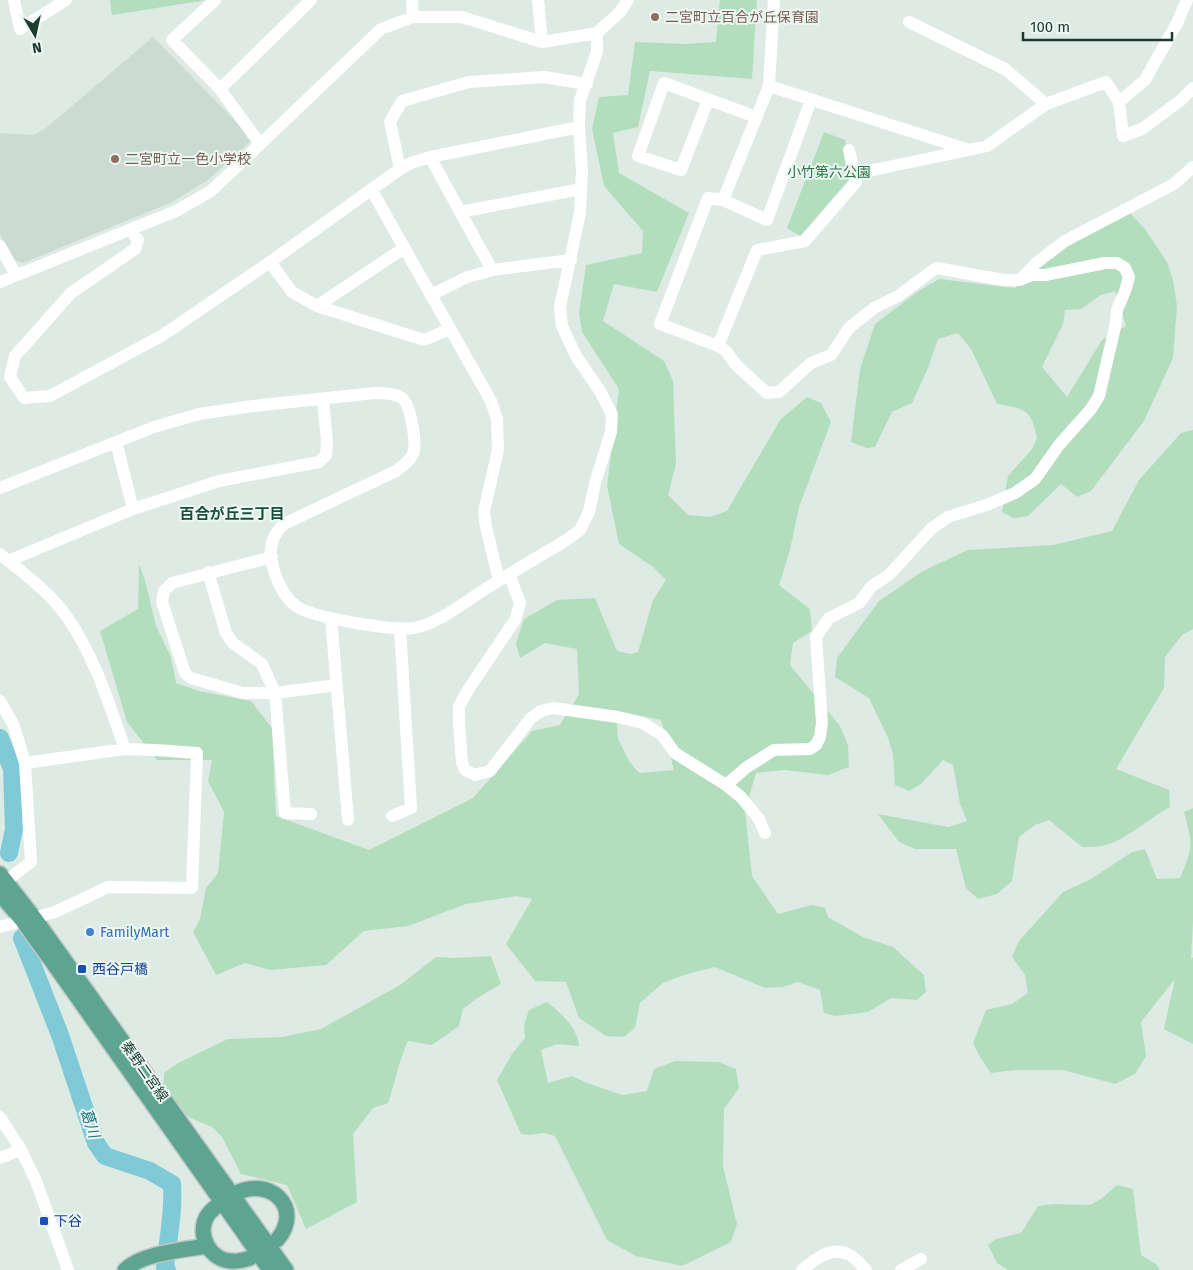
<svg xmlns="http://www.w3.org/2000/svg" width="1193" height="1270" viewBox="0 0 1193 1270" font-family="'Fira Sans','Noto Sans JP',sans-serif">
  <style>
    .built { fill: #cbdad3 }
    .green { fill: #b3debe; fill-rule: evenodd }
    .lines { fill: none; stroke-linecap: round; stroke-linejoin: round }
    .river { stroke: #7fcad6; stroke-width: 18 }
    .major-casing { stroke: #c0c8c6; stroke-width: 18 }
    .minor { stroke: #fff; stroke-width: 12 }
    .major { stroke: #5da491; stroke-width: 15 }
    .education-dot { fill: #8d6e63; stroke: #edf7f2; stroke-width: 2 }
    .shop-dot { fill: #3f7fe0; stroke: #edf7f2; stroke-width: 2 }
    .transit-dot { fill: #1a4fb4; stroke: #edf7f2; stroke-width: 2 }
    .labels { text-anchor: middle; stroke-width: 4; stroke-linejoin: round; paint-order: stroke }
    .education-label { font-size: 14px; fill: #785e54; stroke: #edf7f2; text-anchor: start }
    .park-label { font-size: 14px; fill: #257542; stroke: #edf7f2 }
    .shop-label { font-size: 14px; fill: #366cbe; stroke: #edf7f2; text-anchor: start }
    .transit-label { font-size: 14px; fill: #164399; stroke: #edf7f2; text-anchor: start }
    .street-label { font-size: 14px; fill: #1d3b33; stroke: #edf7f2 }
    .neighbourhood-label { font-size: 15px; font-weight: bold; fill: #184e40; stroke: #edf7f2 }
    .water-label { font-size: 15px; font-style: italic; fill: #136c7b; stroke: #edf7f2 }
  </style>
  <rect width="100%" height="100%" fill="#ddebe4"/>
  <path class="built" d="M153,37l100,102 -45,41 -38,23 -147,60 -9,-3 -14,-26v-101l34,2 12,-7z"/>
  <path class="green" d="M110,0h97l-95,15z
    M720,0h37l-5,79 -102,-8 -12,56 -25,6 6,40 70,40 -32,79 -43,-8 -11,37 61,40 9,20 3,83 -8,31 20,20 22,2 17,-6 53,-91 27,-23 14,6 10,19 -32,85 -9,43 -11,35 31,24 2,22 -19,12 -3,22 50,61 8,19 1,22 -21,8 -44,-5 -28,3 -11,38 7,65 26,38 34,-9 13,3 3,9 35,20 30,10 31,28 2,17 -9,8 -26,-2 -23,14 -33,4 -11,-3 -4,-23 -22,-8 -15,5 -18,1 -50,-21 -28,7 -24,9 -23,20 -5,25 -11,9 -18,-1 -27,-18 -13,-36 -31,-1 -29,-37 26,-45 -15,-3 -51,8 -58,22 -44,5 -38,34 -56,5 -25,-7 -29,12 -23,-43 7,-13 6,-31 12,-15 6,-61 -16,-31 4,-21h-55l-30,-38 -27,-91 38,-22 1,-45 6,16 11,46 15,31 5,26 23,8 52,10 21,27 4,88 93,34 104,-52 59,-67 28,-6 19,-31 -2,-45 -32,-6 -25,15 -4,-15 8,-24 33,-19 38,-2 22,53 13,3 8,-2 15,-52 13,-20 -13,-13 -34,-23 -12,-58 12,-97 -37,-57 -3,-18 7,-49 56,-12 1,-22 -39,-45 -12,-57 7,-32 29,-2 7,-53 51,2 30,-2zM616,711l45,9 13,50 -35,3 -10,-12 -11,-22z
    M824,132l21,8 6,37 -51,59 -13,-8z
    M1130,213l15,16 22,33 6,18 4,26 -4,52 -29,63 -53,70 -14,6 -16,-13 -33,32 -14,2 -12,-6 6,-36 24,-27 5,-11c-6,-30 -12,-29 -40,-34l-26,-55 -13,-16 -20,6 -10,29 -16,35 -20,9 -17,35 -8,1 -16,-6 9,-73 15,-45 42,-32 22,-13 76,9 41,-36zM1115,291l11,35 -24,14 -35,57 -25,-30 21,-43 2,-14 16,-1 20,-14z
    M1193,430v199l-11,6 -17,22 -1,31 -48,81 53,21 1,17c-20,11 -43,32 -64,38 -7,2 -16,2 -24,2l-33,-27 -14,5 -16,12 -7,44 -15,13 -19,5 -12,-11 -10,-39h-41l-16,-7 -21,-28 70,13 19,-6 -7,-17 -7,-39 -10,-5 -22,24 -12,7 -14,-6 -2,-31 -5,-16 -19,-40 -34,-21 2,-19 42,-57 44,-30 45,-21 85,-5 59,-14 27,-51 42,-47z
    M1193,808v115l-2,36 2,-2v87l-29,-15 11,-50 -34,43 5,34 -11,18 -20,10 -52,-14h-48l-24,3 -10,-14 -8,-16 13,-33 26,-6 16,-11 -3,-18 -13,-18 7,-16 44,-49 28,-13 41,-27 13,-3 12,30 23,-1c13,-31 13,-33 4,-66z
    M491,956l10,28 -25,15 -13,10 -4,17 -27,19 -24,-4c-9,20 -13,41 -20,62l-15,5 -20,26 4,68 -51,27 -19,-44 -46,-11 -19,-37 -10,-10 -22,-9 -18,-14 -8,-11v-20l14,-10 50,-24 54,-2 39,-8 79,-44 36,-28 19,1z
    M547,1002c13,10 31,26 32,44l-22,-2 -16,6 7,33 24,-7 15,7 35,12 25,-4 7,-22 21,-8 43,1 18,7 3,19 -15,21 -1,57 14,58 -6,18 -49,24 -46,-10 -29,-16 -52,-104 -12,-3 -13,2 -9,-1 -24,-54 15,-26 13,-16 -1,-13 5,-15z
    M1117,1185l16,4 8,66 15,9 4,6h-152l-11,-7 -9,-18 8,-6 25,-6 17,-27 15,-2 37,1 12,-7z"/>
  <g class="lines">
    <path class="river" d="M0,738l12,31 2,60 -5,24
      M22,938l38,97 36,108 9,13 45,15 22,13c2,28 -4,55 -7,83l2,3"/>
    <defs>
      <path id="major" d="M0,874l35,45 251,351
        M0,894l23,27 31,43 216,306
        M232,1195c36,-21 73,12 45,45
        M222,1202c-6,5 -13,9 -16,16 -9,19 5,42 25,43 7,1 13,-1 19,-3
        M125,1270c17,-17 58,-20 82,-24"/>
    </defs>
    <use href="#major" class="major-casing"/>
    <path class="minor" d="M14,0l6,29 46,-29
      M215,0l-43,40 48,49 40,55
      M412,0l1,17
      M538,0l4,42
      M774,0l-5,86 -46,114 -15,-2 -48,126 58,22 39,-96 48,-9 51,-59 -2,-8 115,-24
      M909,22l96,47 41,35
      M769,86l200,64 18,-4 59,-42 60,-22 13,20 26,-22 32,-57 10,-23
      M220,89l91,-89
      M708,100l-27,70 -43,-14 26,-73 92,34
      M1119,102l4,34 19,-7 39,-29 12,-12
      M849,150l5,24
      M430,157l62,113
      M400,169l-10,-47 12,-21 67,-19 75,-5 43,7
      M371,189l120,212 6,18 1,31 -14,61 2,16 13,53
      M723,200l44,20 44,-120
      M460,212l121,-23
      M130,230l8,10 -3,9 -64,44 -56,63 -5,21 14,21 26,-2 113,-61 107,-73 130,-93 11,-6 19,-6 149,-30
      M0,246l16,29
      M270,262l22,30 25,14 107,34 26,-11
      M0,282l176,-71 35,-20 170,-162 32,-12h49l80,25 55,-9 23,-21 8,-12
      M431,295l34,-17 27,-8 79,-10
      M317,306l87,-58
      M718,346l8,5 10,14 31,28 12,-1 32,-29 20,-8 18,-27 25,-20 24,-12 38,-28 68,12h16l16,-17 29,-22 109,-57 19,-17
      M116,442l17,67
      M0,488l154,-61 45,-13 54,-8 122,-13c8,0 20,0 27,5 9,7 15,46 11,56 -4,8 -10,12 -17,17l-110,52c-11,8 -16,19 -15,33 2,17 11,40 25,50 16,12 99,25 118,22 24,-4 49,-25 70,-38 26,-17 54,-33 81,-49l15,-11 9,-18 6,-29 16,-51 1,-17 -12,-24 -24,-35 -14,-30 -2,-19 20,-94 2,-42 -3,-44 1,-27 17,-48v-19
      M0,554c23,19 50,38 67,63 28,40 42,87 58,132
      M272,557l-100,26 -8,8 -2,11 23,71 6,5 52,15h32l62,-8
      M8,561l125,-52 86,-28 100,-19 7,-7 1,-13 -4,-43
      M208,572l18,61 7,10 29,21 13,29 10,120 26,1
      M509,574l11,29 -5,17 -47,70 -9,16v17l3,40 3,7 10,5 15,-4 41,-53 10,-7 12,-3 65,9 25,6 19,12 13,18 51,32 15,12 18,22 6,14
      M331,618l17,202
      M0,701l14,25 11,37 6,99 -25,19
      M726,785l21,-18 27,-17 36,-1 6,-4 4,-8 2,-14 -6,-86 13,-19 30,-15 13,-17 17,-11 42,-46 17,-12 41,-13 26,-11 20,-14 24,-34 32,-36 8,-13 16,-69 2,-17 8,-19 4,-14 -4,-9 -8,-5h-12l-60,12h-13l-12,5
      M392,816l19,-8 -11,-179
      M0,927l55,-15 53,-25 84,1 5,-135 -42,-3 -30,-1 -100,14
      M0,1117l21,33 15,31 32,89
      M0,1158l21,-8
      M802,1270c12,-10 29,-24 46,-16 7,3 13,11 18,16
      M901,1270l20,-11"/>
    <use href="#major" class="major"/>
  </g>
  <g class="education-dot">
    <circle cx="655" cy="17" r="5"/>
    <circle cx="115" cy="159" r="5"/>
  </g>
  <circle class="shop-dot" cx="90" cy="932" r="5"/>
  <g class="transit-dot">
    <rect x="77" y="964" width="10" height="10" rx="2.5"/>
    <rect x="39" y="1216" width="10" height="10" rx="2.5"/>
  </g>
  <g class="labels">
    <g class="education-label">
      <text x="665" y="22">二宮町立百合が丘保育園</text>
      <text x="125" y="164">二宮町立一色小学校</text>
    </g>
    <g class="park-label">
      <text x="829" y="177">小竹第六公園</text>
    </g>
    <g class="shop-label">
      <text x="100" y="937">FamilyMart</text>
    </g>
    <g class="transit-label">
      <text x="92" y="974">西谷戸橋</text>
      <text x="54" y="1226">下谷</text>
    </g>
    <g class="street-label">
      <text transform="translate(145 1071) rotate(55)" y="5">秦野二宮線</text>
    </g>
    <g class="neighbourhood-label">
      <text x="232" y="519">百合が丘三丁目</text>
    </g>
    <g class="water-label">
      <text transform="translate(90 1123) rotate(71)" y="5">葛川</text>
    </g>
  </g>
  <g transform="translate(35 35) rotate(171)" stroke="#edf7f2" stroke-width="4" paint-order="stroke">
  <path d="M0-4L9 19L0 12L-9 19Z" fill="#1d3b33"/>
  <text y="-8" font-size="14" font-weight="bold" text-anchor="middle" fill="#1d3b33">N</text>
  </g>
  <path d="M1023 32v8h149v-8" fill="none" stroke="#1d3b33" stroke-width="2.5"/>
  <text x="1030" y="32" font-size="15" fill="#1d3b33" stroke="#edf7f2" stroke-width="4" paint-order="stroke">100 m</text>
</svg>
